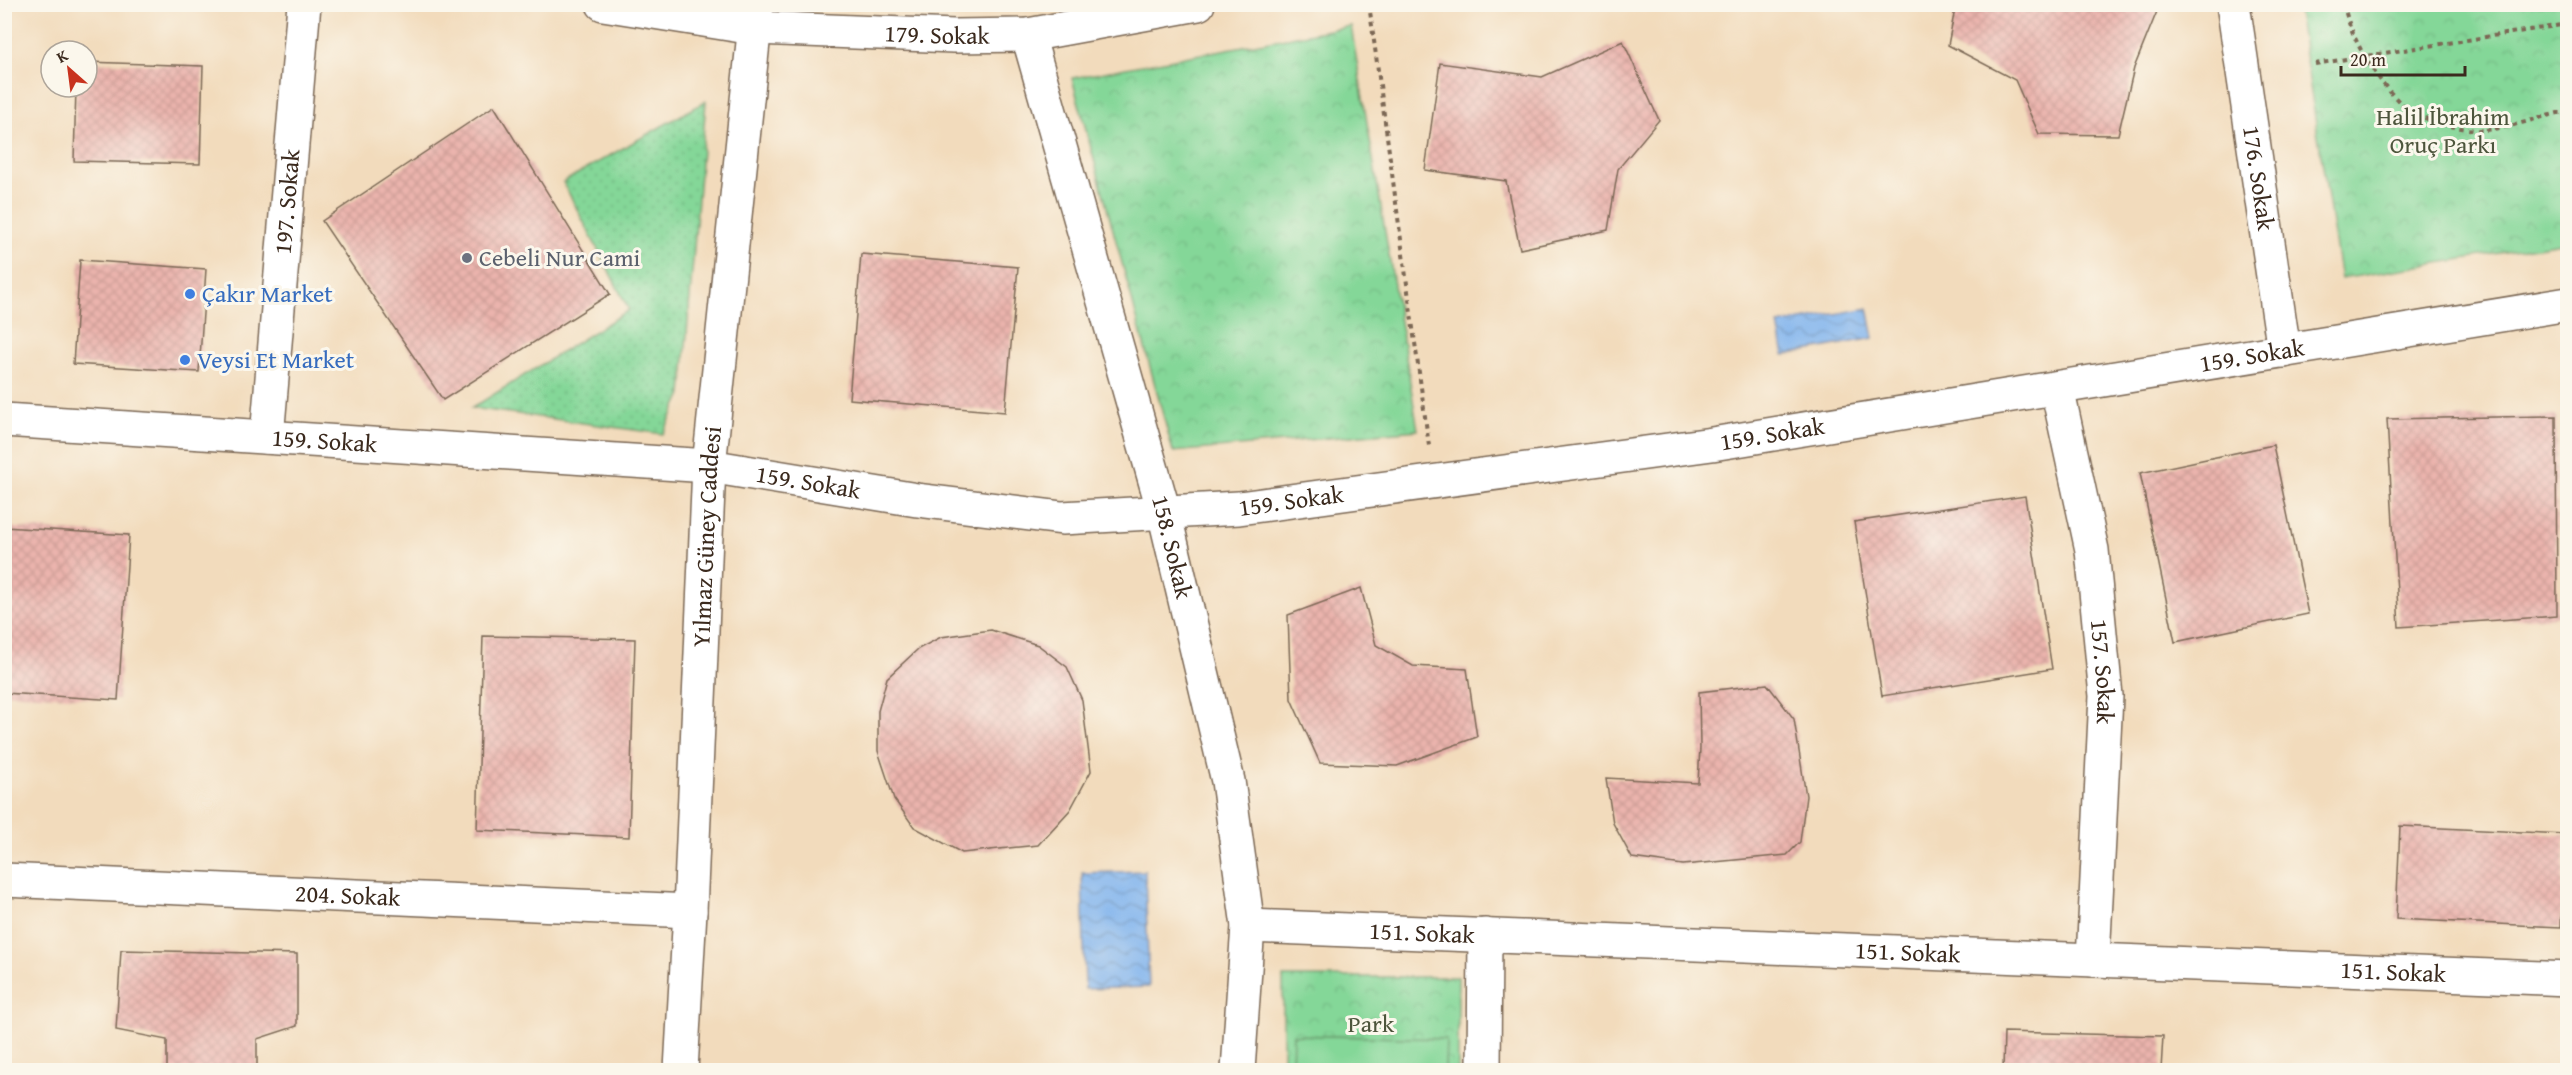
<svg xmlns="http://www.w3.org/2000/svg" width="2572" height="1075" viewBox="0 0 2572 1075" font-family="'Gentium Book Plus',serif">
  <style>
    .grass { fill: url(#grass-dots); stroke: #60805b; stroke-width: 1.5 }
    .park { fill: url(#park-crowns); stroke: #60805b; stroke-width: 1.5 }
    .pitch { fill: #84d798; stroke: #60805b; stroke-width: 1.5 }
    .water { fill: url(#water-waves); stroke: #5e6e86; stroke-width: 1.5 }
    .building { fill: url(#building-cross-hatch) }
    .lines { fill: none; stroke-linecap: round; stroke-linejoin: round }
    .minor-casing { stroke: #7b6855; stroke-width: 36 }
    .tertiary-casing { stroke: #7b6855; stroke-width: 36 }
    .path { stroke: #7b6855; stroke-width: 4; stroke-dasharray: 4.5 4.5; stroke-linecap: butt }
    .minor { stroke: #fff; stroke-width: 33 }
    .tertiary { stroke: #fff; stroke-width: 33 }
    .worship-dot { fill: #6b7280; stroke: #fbf7ec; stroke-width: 2 }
    .shop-dot { fill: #3f7fe0; stroke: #fbf7ec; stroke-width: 2 }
    .labels { text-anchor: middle; stroke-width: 6; stroke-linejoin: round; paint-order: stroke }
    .street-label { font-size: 24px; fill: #3b2a1e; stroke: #fbf7ec }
    .park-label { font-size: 24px; fill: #4d553c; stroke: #fbf7ec }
    .worship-label { font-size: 24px; fill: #5b616d; stroke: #fbf7ec; text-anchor: start }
    .shop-label { font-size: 24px; fill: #366cbe; stroke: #fbf7ec; text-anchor: start }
  </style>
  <defs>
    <pattern id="grass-dots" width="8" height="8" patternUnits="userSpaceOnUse" patternTransform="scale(1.5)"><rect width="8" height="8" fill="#84d798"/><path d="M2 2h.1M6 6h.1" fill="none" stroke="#73b983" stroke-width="1.8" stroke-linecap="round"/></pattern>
    <pattern id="park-crowns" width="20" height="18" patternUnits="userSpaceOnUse" patternTransform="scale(1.5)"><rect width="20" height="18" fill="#84d798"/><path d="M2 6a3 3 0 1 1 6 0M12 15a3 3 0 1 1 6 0" fill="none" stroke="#73b983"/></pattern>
    <pattern id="water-waves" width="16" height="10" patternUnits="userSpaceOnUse" patternTransform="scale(1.5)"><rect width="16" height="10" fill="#80b3ed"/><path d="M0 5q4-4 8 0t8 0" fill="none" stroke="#6a92bf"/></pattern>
    <pattern id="building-cross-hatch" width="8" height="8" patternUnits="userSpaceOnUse" patternTransform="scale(1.5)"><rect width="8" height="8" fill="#ebb4ad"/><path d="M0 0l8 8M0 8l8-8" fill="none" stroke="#ca9b94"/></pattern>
  </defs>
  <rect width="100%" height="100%" fill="#fbf7ec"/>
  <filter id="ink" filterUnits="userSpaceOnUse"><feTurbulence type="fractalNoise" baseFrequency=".0167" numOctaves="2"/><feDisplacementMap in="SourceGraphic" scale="12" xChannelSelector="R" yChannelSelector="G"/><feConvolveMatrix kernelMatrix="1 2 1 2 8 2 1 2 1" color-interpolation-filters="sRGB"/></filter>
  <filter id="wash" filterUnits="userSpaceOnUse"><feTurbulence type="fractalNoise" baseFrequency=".008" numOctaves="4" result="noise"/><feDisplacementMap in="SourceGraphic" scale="24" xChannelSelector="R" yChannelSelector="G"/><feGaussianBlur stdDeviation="1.35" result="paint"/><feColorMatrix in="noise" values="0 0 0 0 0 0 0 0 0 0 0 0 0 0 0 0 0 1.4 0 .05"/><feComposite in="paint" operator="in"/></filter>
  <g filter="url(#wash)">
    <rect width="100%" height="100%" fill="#f2dbbc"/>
    <path class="grass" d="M706,101l-24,293 -19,40 -191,-26 157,-98 -66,-128z"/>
    <path class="park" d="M2297,5h270v237l-226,37z
      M1351,26l67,404 -245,22 -101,-374z
      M1283,977h175v93h-175z"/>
    <path class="pitch" d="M1293,1035l153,4 -1,31h-153z"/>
    <path class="water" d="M1868,308l6,30 -90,17 -6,-31z
      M1145,871l4,116 -64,2 -3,-116z"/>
    <g id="blocks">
      <path class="building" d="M1956,4h204l-26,64 -16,67 -79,-1 -24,-54 -67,-35z
        M1623,41l36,79 -41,49 -10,61 -88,19 -14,-68 -81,-11 15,-107 102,14z
        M87,62l116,4 -3,98 -126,-3 2,-74h11z
        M494,106l116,188 -167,106 -121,-179z
        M861,254l157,13 -13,145 -156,-13z
        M80,260l126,9 -7,103 -126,-8z
        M2556,416l1,200 -158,11 -12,-208z
        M2273,445l35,169 -133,28 -35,-169z
        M2025,496l27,173 -170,27 -28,-174z
        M4,527l125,8 -11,165 -114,-7z
        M1361,588l15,57 37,21 54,3 10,68 -80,29 -77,-3 -29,-64 -3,-84z
        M991,630l47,15 29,22 15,33 9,71 -21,39 -32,35 -76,8 -48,-26 -20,-28 -16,-48v-40l9,-33 31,-29 23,-12z
        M483,636l152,3 -6,198 -152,-7z
        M1767,684l27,35 12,77 -6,46 -13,13 -104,10 -51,-7 -19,-35 -7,-45 92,5 2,-35 -1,-56z
        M2400,826l165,8 -4,93 -165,-8z
        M121,950l176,4v72l-40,13v31h-90v-30l-51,-10z
        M2004,1032l159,4 -2,34h-158z"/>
    </g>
  </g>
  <g filter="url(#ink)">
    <use href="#blocks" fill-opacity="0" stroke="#7b6855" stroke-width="1.5"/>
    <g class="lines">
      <defs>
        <g id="minor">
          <path id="s1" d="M603,4l151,24 200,8 74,-1 170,-31"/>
          <path id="s2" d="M2233,4l51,347"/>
          <path id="s3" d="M1028,35l136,477 64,269 20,145 -10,144"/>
          <path id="s4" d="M2057,388l35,162 14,146 -13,264"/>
          <path id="s5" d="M4,420l705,46 208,34 145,18 177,-10 473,-64 856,-140"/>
          <path id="s6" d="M267,437l37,-433"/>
          <path id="s7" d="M4,880l686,31"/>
          <path id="s8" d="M1248,926l1320,53"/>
          <path d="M1484,1070l1,-135"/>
        </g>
        <g id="tertiary">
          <path id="s9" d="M681,1070l9,-159 19,-445 48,-462"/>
        </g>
      </defs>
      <use href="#minor" class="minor-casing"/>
      <use href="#tertiary" class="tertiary-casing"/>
      <path class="path" d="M1369,4l60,442
        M2344,4c6,35 34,79 60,102 18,15 55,24 78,24 21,0 55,-12 76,-17h10
        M2315,64l253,-40"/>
      <use href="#minor" class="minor"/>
      <use href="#tertiary" class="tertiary"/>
    </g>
  </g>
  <circle class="worship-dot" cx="467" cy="258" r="6"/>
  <g class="shop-dot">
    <circle cx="190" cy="294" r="6"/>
    <circle cx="185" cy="360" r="6"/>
  </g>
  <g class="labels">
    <g class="street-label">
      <text dy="8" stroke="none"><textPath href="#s1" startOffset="336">179. Sokak</textPath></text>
      <text dy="8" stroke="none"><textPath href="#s2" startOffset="176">176. Sokak</textPath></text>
      <text dy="8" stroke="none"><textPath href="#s6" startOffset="236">197. Sokak</textPath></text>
      <text dy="8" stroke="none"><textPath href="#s5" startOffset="2265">159. Sokak</textPath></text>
      <text dy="8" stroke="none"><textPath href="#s5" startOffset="1779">159. Sokak</textPath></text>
      <text dy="8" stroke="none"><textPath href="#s5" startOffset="321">159. Sokak</textPath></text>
      <text dy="8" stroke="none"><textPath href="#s5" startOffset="807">159. Sokak</textPath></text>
      <text dy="8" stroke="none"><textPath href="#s5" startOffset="1293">159. Sokak</textPath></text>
      <text dy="8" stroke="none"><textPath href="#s9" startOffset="534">Yılmaz Güney Caddesi</textPath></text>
      <text dy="8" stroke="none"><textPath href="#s3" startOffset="532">158. Sokak</textPath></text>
      <text dy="8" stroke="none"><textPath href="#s4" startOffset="288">157. Sokak</textPath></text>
      <text dy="8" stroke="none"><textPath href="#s7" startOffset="344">204. Sokak</textPath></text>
      <text dy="8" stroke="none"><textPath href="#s8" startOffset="174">151. Sokak</textPath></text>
      <text dy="8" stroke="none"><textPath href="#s8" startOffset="660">151. Sokak</textPath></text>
      <text dy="8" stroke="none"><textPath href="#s8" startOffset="1146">151. Sokak</textPath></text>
    </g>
    <g class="park-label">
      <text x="2443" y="125">Halil İbrahim<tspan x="2443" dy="28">Oruç Parkı</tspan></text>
      <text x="1371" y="1032">Park</text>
    </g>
    <g class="worship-label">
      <text x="479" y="266">Cebeli Nur Cami</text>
    </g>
    <g class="shop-label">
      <text x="202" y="302">Çakır Market</text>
      <text x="197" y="368">Veysi Et Market</text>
    </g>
  </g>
  <rect width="2572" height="1075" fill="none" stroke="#fbf7ec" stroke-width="24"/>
  <g transform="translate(69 69) rotate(332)"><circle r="28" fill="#fbf7ec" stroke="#aea59a" stroke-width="1.5"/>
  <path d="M0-4.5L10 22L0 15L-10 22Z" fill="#c8321e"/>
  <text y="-9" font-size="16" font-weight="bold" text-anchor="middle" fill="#3b2a1e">K</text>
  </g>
  <path d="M2341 66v9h124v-9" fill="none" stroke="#3b2a1e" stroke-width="3"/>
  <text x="2350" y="66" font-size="18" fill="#3b2a1e" stroke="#fbf7ec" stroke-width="4.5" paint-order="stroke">20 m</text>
</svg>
